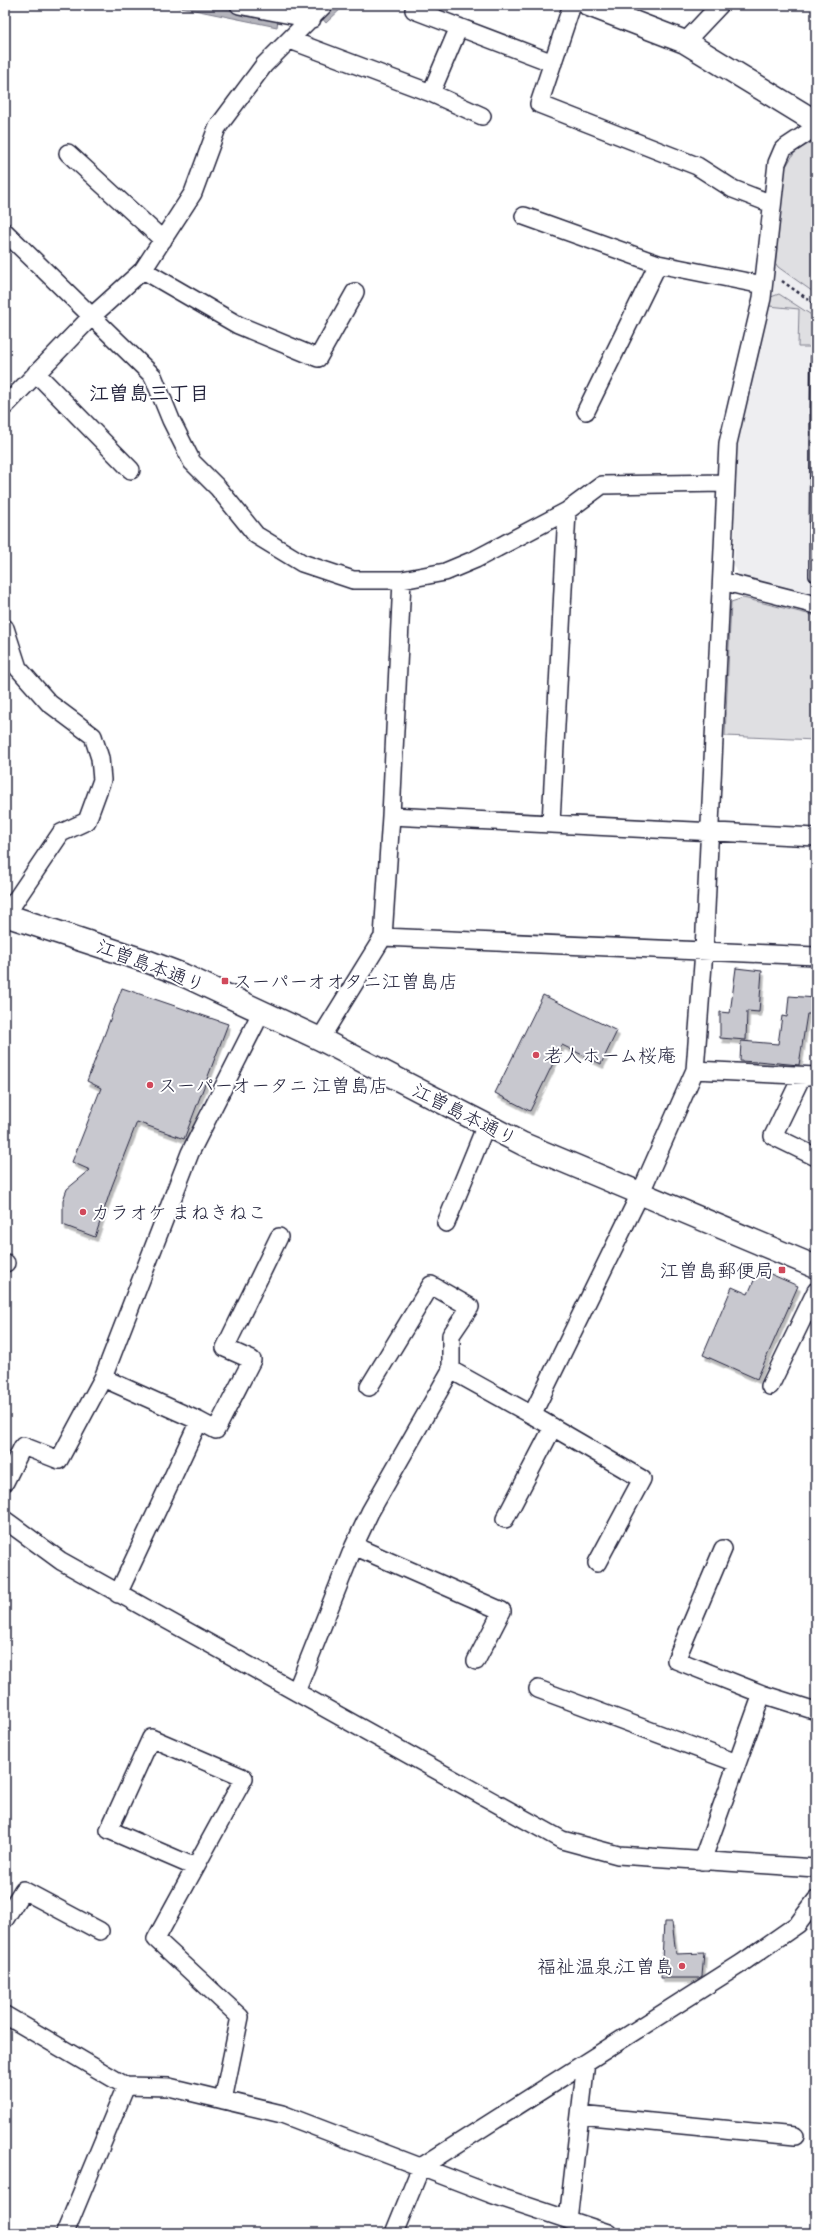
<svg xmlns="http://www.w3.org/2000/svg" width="821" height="2238" viewBox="0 0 821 2238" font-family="Caveat,'Klee One',sans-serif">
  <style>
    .built { fill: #eeeef1 }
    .green { fill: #dfdfe2; stroke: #80808e }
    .water { fill: #b4b4bc; stroke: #7a7a88 }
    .building { fill: #c8c8cf; stroke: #22223b; filter: url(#shadow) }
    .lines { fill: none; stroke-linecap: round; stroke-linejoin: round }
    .service-casing { stroke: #22223b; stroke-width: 12 }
    .minor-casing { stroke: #22223b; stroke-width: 20 }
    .tertiary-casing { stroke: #22223b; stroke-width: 25 }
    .path { stroke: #22223b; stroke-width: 2.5; stroke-dasharray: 3 3; stroke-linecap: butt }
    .service { stroke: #fff; stroke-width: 9 }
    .minor { stroke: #fff; stroke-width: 17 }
    .tertiary { stroke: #fff; stroke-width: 22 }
    .poi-dot { fill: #d1495b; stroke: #fff; stroke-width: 1.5 }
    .labels { text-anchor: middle; stroke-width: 4; stroke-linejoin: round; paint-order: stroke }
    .street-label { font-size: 19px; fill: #22223b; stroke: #fff }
    .poi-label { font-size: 19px; fill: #22223b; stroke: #fff; text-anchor: start }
    .neighbourhood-label { font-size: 20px; font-weight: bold; fill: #22223b; stroke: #fff }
  </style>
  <defs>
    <filter id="shadow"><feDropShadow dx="2.5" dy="4.5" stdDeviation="0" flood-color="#0004"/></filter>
  </defs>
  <rect width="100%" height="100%" fill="#fff"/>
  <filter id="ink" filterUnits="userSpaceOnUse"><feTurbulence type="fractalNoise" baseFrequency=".025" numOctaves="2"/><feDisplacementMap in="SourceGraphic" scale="8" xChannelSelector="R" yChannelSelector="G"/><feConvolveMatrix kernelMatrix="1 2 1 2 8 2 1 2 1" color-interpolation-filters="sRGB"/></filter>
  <g filter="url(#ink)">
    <path class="built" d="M816,139v457l-76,-19 -6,-12 2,-114 35,-154 10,-123 14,-22z"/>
    <path class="green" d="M810,143l6,2v149l-38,-27 -4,-6 7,-87 14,-22z
      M779,294l37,24v29h-18l1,-38 -30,-3 2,-9z
      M743,598l73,18v124l-91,-4 6,-134z"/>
    <path class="water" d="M170,5h36l72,15 -1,7z
      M332,5h13l-19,18 -5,-6z"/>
    <path class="building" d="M736,968l26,3 -3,41 -12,-1 -1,29 -26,-2v-26l10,1z
      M122,988l106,36 -44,115 -47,-17 -25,64 -17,51 -32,-12v-25l4,-11 23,-19 -18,-8 29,-74 -14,-7z
      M543,995l74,36 -16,33 -39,-19 -32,66 -35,-18z
      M789,996l27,2v16h-9l-8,51 -42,-4v1l-17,-1 1,-20 37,3 4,-28 5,1z
      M759,1269l39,17 -41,93 -54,-24 29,-68 16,7z
      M664,1922h8l4,32 28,-1 -2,23 -3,2h-38z"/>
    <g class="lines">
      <defs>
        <path id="service" d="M816,357l-2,219 2,1"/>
        <path id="minor" d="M239,5l73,14
          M572,5l-33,99 158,62 36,23 39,15
          M414,10l139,53
          M290,40l141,53 51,23
          M685,42l35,-37
          M431,93l28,-66
          M68,153l95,87
          M524,216l134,48 105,21
          M5,232l148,144 18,44 21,42 26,26 38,47 46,28 51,17h49l43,-8 31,-13 91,-48 35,-26 122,-2
          M143,270l95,55 80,33 37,-66
          M36,373l95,97
          M5,406l86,-89 52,-47 50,-77 24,-65 47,-63 60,-60
          M586,411l72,-147
          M722,581l94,24
          M5,628l13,40 31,35 44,33 7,22 2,22 -15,41 -26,12 -56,83
          M391,816l425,21
          M551,823l16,-312
          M383,937l433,19
          M320,1039l63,-102 8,-121 11,-236
          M695,1070l121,6
          M802,1076l-29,60 43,21
          M446,1223l40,-98
          M5,1263h1
          M770,1386l46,-95
          M369,1387l62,-102 39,22 -19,28v35
          M532,1415l110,64 -45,84
          M199,1421l17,9 36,-70 -27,-12 54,-111
          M5,1482l18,-36 36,14 44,-82
          M505,1519l48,-92
          M5,1520l56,41 501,279 56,15 198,13
          M354,1546l148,65 -26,50
          M723,1549l-47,111 86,34 54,17
          M118,1594l81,-173 -96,-43 87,-225 72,-142
          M538,1689l199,74
          M296,1692l58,-146 16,-34 81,-142 81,45 108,-221 55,-124 9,-119 24,-508 34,-145 15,-135 6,-14 33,-22
          M702,1861l60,-167
          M195,1867l-86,-37 42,-92 93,40 -88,161 84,78 -17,83
          M5,1919l18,-29 77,41
          M5,2015l121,71 43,1 113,27 209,80 117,39
          M580,2115l215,21
          M568,2220l18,-158
          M65,2233l61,-147
          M394,2233l27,-66 321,-204 56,-39 18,-24"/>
        <path id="tertiary" d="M589,5l96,37 131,80
          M5,915l144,47 34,13 137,64 203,105 293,123"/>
      </defs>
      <use href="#service" class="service-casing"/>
      <use href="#minor" class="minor-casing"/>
      <use href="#tertiary" class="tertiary-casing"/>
      <path class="path" d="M782,281l34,24"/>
      <use href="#service" class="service"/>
      <use href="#minor" class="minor"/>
      <use href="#tertiary" class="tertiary"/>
    </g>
  </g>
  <g class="poi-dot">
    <rect x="221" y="977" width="8" height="8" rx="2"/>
    <circle cx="536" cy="1055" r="4"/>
    <circle cx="150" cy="1085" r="4"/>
    <circle cx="83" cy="1212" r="4"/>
    <rect x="778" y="1266" width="8" height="8" rx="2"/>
    <circle cx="682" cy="1966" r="4"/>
  </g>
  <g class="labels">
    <g class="street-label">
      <text transform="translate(151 965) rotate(21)" y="7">江曽島本通り</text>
      <text transform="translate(465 1114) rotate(27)" y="7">江曽島本通り</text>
    </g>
    <g class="poi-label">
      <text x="233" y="988">スーパーオオタニ江曽島店</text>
      <text x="544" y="1062">老人ホーム桜庵</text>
      <text x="158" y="1092">スーパーオータニ 江曽島店</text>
      <text x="91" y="1219">カラオケ まねきねこ</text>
      <text x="774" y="1277" text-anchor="end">江曽島郵便局</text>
      <text x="674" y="1973" text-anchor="end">福祉温泉;江曽島</text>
    </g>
    <g class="neighbourhood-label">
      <text x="149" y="400">江曽島三丁目</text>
    </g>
  </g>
  <rect width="821" height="2238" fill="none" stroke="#fff" stroke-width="20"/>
  <rect x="10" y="10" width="801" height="2218" fill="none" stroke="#22223b" stroke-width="1.5" filter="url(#ink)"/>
</svg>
